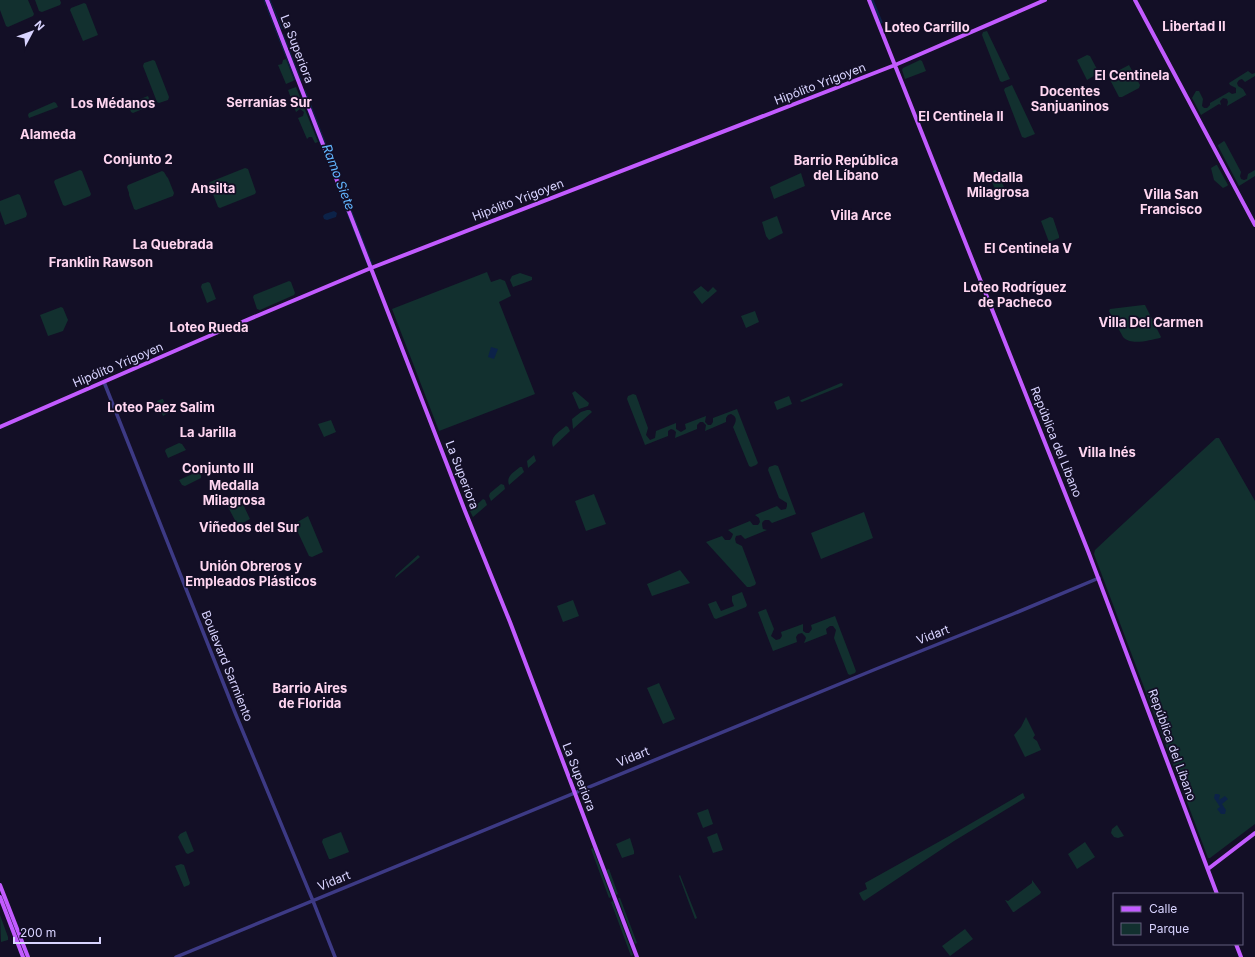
<svg xmlns="http://www.w3.org/2000/svg" width="1255" height="957" viewBox="0 0 1255 957" font-family="Inter,sans-serif">
  <style>
    .green { fill: #12302f }
    .water { fill: #0c2248 }
    .lines { fill: none; stroke-linecap: round; stroke-linejoin: round }
    .stream { stroke: #0c2248; stroke-width: 1 }
    .canal { stroke: #0c2248; stroke-width: 3 }
    .minor { stroke: #3d3a85; stroke-width: 3.5 }
    .major { stroke: #c25bff; stroke-width: 4 }
    .labels { text-anchor: middle; stroke-width: 3.5; stroke-linejoin: round; paint-order: stroke }
    .street-label { font-size: 12px; fill: #d9d4ff; stroke: #130f26 }
    .neighbourhood-label { font-size: 13px; font-weight: bold; fill: #ffd6f0; stroke: #130f26 }
    .water-label { font-size: 13px; font-style: italic; fill: #62b6ff; stroke: #130f26 }
  </style>
  <rect width="100%" height="100%" fill="#130f26"/>
  <path class="green" d="M0,0h28l6,14 -1,2 -25,11 -2,-1 -6,-16z
    M35,0h25l1,3 -1,2 -18,7 -3,-1z
    M84,3l2,1 12,31 -15,6 -13,-31 1,-2z
    M987,31l23,48 -8,3 -2,-1 -18,-46 1,-3z
    M1087,55l3,1 9,17 -12,7 -10,-20z
    M286,59l8,21 -1,1 -7,3 -8,-19 4,-1 1,-4z
    M153,60l2,1 14,36 -1,3 -9,3 -2,-1 -14,-36 1,-3z
    M920,60l2,1 4,10 -21,8 -3,-9 1,-2z
    M1129,65l11,20 -1,3 -17,9h-3l-11,-21z
    M1248,71l4,3 3,-1v3l-10,6 -3,-3 -3,1 -2,3 1,3 5,3 4,7 -1,-1 -19,11 1,-4 -1,-3 -4,-1 -3,3 1,4 -2,-1 -18,11 -9,-17 4,-7h3l4,8 -1,7 2,2h3l3,-3v-2l19,-11 3,2 4,-1v-5l-6,-3 -1,-2z
    M1012,85l23,49 -10,4 -3,-1 -18,-47 1,-2z
    M296,87l22,55 -3,1 -3,-6h-3l-2,2 -9,-21 5,-2 1,-4 -4,-3 -4,3 -8,-22z
    M148,96l3,8 -1,2 -17,7 -2,-1 -3,-8z
    M54,102l2,1 2,4 -29,11 -1,-3 1,-2z
    M1224,141l1,1 16,30 -1,4 1,3 3,1 3,-1 1,-5 7,-4v6l-16,10 -21,-40v-1z
    M1216,165h1l11,20 -1,1 -4,2 -9,-8 -3,-12z
    M245,168l3,1 8,23 -1,2 -35,14 -2,-1 -9,-23 1,-2z
    M80,170l2,1 9,23 -1,2 -25,10 -2,-1 -9,-23 1,-2z
    M996,170l8,17 -8,4 -5,-11 5,-2 -3,-7z
    M162,171l2,1 3,5 1,1 6,15 -1,3 -37,14 -2,-1 -5,-14v-2l-2,-6 1,-2z
    M801,173l4,13 -31,13 -4,-12z
    M18,194l2,1 7,19 -1,3 -21,8 -5,-14v-10z
    M777,216l6,17 -14,7 -3,-4 -4,-14z
    M1050,217l3,1 6,18v2l-10,4 -8,-21z
    M487,272l4,10 9,-3 5,2 6,15 -12,6 36,92 -96,37 -47,-122z
    M520,273l12,4v3l-19,7 -3,-7 2,-4z
    M289,281l2,1 4,11 -1,2 -34,15 -3,-1 -4,-12 1,-2z
    M208,282l2,1 6,16 -9,4 -6,-16 1,-3z
    M701,286l7,6 5,-5 4,4 -15,13 -9,-12z
    M1143,305h2l16,32 -1,1c-10,2 -29,8 -37,-1l-14,-26 1,-2z
    M61,307l2,1 5,12 -5,11 -15,5 -8,-21z
    M755,311l4,11 -13,6 -5,-12z
    M841,383l2,1 -1,2 -40,16 -2,-1 1,-1z
    M575,391l14,12 -1,3 -9,3 -7,-16z
    M633,394l3,1 12,33 -2,7 4,5 5,-2 1,-7 20,-8v6l5,3 5,-3 -1,-5 21,-8 -1,6 3,3h3l2,-3v-4l24,-9 21,54 -2,2 -5,2 -2,-1 -16,-39c3,-5 5,-10 -2,-13l-3,1 -2,3v4l-21,9 1,-6 -3,-3h-3l-3,3v4l-22,9 1,-6 -2,-2 -3,-1 -3,2v5l-23,9 -18,-46 1,-3z
    M789,396l3,8 -15,6 -3,-8z
    M162,399h1l5,14 -5,3 -6,-15z
    M587,410h3l2,2 -19,17 -1,-10 9,-7z
    M331,420l5,12 -12,5 -6,-13z
    M566,426l2,1 2,4 -17,16c-4,-10 6,-15 13,-21z
    M1216,438h3l36,63v323l-45,34h-2l-114,-304 1,-4 16,-15z
    M179,443l3,1 4,6 -18,8 -3,-7 1,-2z
    M534,455l2,6 -8,7 -1,-7z
    M775,465l3,1 18,48 -24,9 -3,-3h-4c-4,2 -3,5 -2,9l4,1 -22,9 -4,-4 -5,1 -1,3 1,4 6,3 14,37 -1,2 -5,2h-3l-41,-45 16,-6 3,4h5l2,-3 1,-3 -5,-4 22,-9 3,4h5l2,-3 -1,-4 -4,-3 22,-9 4,4 5,-1 1,-3v-3l-8,-5 -11,-28 1,-3z
    M520,467h2l2,5 -15,13c-3,-9 4,-12 11,-18z
    M199,471l2,4v3l-16,8 -3,-1 -3,-5z
    M501,484l3,1 1,4 -14,12 -2,-5 1,-3z
    M594,494l12,30 -20,7 -11,-30z
    M240,498l10,21 -11,6 -2,-1 -9,-17 1,-3z
    M483,499l2,1 2,5 -14,12 -3,-6z
    M864,512l9,26 -52,21 -10,-26z
    M308,516l15,36 -11,5 -3,-1 -15,-32z
    M418,555l2,2 -25,21 1,-3z
    M680,570l10,13 -38,13 -5,-12z
    M742,592l5,13 -1,2 -30,12 -2,-1 -6,-14 8,-3 5,10 13,-5 -2,-5v-5z
    M573,600l6,16 -16,6 -6,-16z
    M766,609l8,20 -3,7 5,4 4,-1 2,-3 -1,-4 22,-8v7l3,2h3l3,-4 -1,-4 24,-9 21,55 -1,2 -5,2 -2,-1 -14,-36 2,-8 -3,-4h-3l-4,3 1,5 -23,9 2,-5 -1,-2 -3,-3 -4,1 -2,3 1,5 -24,9 -15,-39z
    M659,683l16,36 -12,5 -16,-36z
    M1026,717l9,18 -2,3 4,3 4,9 -16,7 -11,-22 7,-8z
    M1023,793l2,5 -71,43 -90,60 -2,-2 -3,-6 8,-4 -2,-6 86,-48z
    M708,809l5,15 -10,4 -6,-15z
    M1117,825l7,11 -6,2 -4,-1 -3,-4 1,-4z
    M186,831l8,20 -6,3 -2,-1 -8,-16 2,-3z
    M341,832l8,20 -18,7h-2l-7,-17 1,-3z
    M717,833l6,17 -10,3 -6,-16z
    M630,838l4,13v3l-12,4 -6,-14z
    M1085,842l10,15 -18,12 -9,-15z
    M593,848l18,49 -2,1 -18,-49z
    M181,864l3,1 6,18 -1,2 -5,2 -9,-21z
    M609,869l9,25 -2,1 -10,-25z
    M680,875l17,43 -2,1 -16,-43z
    M1032,880l9,12 -1,2 -26,18h-1l-8,-12 3,1 24,-18z
    M618,898h2l17,45 -2,1z
    M613,901l20,54 -2,1 -20,-54z
    M0,915l8,22v3l-7,2z
    M965,929l8,10 -23,17 -8,-10z"/>
  <path class="water" d="M334,211l3,2 -1,4 -9,3 -3,-1 -1,-3 2,-2z
    M491,347l7,2 -4,10 -6,-2z
    M1215,794h3l2,1 -1,5 6,-4 3,3 -6,5 4,6 -1,4h-4l-4,-5 3,-2 -6,-9z"/>
  <g class="lines">
    <path class="stream" d="M264,0l2,6
      M270,0l12,29
      M267,8l28,72
      M283,34l18,46
      M299,88l25,65
      M305,90l67,174
      M340,195l28,71"/>
    <path class="canal" d="M872,0l9,22"/>
    <path class="minor" d="M104,382l132,333 77,186 22,56
      M176,957l700,-288 137,-55 86,-36"/>
    <path class="major" d="M267,0l198,511 45,111 127,335
      M869,0l219,551 129,343
      M1135,0l120,225
      M0,427l216,-94 155,-65 524,-203 150,-65
      M1208,869l47,-36
      M0,885l28,72
      M0,897l23,60
      M1236,944l5,13"/>
  </g>
  <g class="labels">
    <g class="street-label">
      <text transform="translate(297 49) rotate(69)" y="4">La Superiora</text>
      <text transform="translate(820 84) rotate(-21)" y="4">Hipólito Yrigoyen</text>
      <text transform="translate(518 200) rotate(-21)" y="4">Hipólito Yrigoyen</text>
      <text transform="translate(118 365) rotate(-23)" y="4">Hipólito Yrigoyen</text>
      <text transform="translate(1056 442) rotate(68)" y="4">República del Líbano</text>
      <text transform="translate(462 475) rotate(69)" y="4">La Superiora</text>
      <text transform="translate(933 635) rotate(-21)" y="4">Vidart</text>
      <text transform="translate(227 666) rotate(68)" y="4">Boulevard Sarmiento</text>
      <text transform="translate(1172 745) rotate(70)" y="4">República del Líbano</text>
      <text transform="translate(633 757) rotate(-22)" y="4">Vidart</text>
      <text transform="translate(579 777) rotate(69)" y="4">La Superiora</text>
      <text transform="translate(334 881) rotate(-22)" y="4">Vidart</text>
    </g>
    <g class="neighbourhood-label">
      <text x="1194" y="31">Libertad II</text>
      <text x="927" y="32">Loteo Carrillo</text>
      <text x="1132" y="80">El Centinela</text>
      <text x="1070" y="96">Docentes<tspan x="1070" dy="15">Sanjuaninos</tspan></text>
      <text x="269" y="107">Serranías Sur</text>
      <text x="113" y="108">Los Médanos</text>
      <text x="961" y="121">El Centinela II</text>
      <text x="48" y="139">Alameda</text>
      <text x="138" y="164">Conjunto 2</text>
      <text x="846" y="165">Barrio República<tspan x="846" dy="15">del Líbano</tspan></text>
      <text x="998" y="182">Medalla<tspan x="998" dy="15">Milagrosa</tspan></text>
      <text x="213" y="193">Ansilta</text>
      <text x="1171" y="199">Villa San<tspan x="1171" dy="15">Francisco</tspan></text>
      <text x="861" y="220">Villa Arce</text>
      <text x="173" y="249">La Quebrada</text>
      <text x="1028" y="253">El Centinela V</text>
      <text x="101" y="267">Franklin Rawson</text>
      <text x="1015" y="292">Loteo Rodríguez<tspan x="1015" dy="15">de Pacheco</tspan></text>
      <text x="1151" y="327">Villa Del Carmen</text>
      <text x="209" y="332">Loteo Rueda</text>
      <text x="161" y="412">Loteo Paez Salim</text>
      <text x="208" y="437">La Jarilla</text>
      <text x="1107" y="457">Villa Inés</text>
      <text x="218" y="473">Conjunto III</text>
      <text x="234" y="490">Medalla<tspan x="234" dy="15">Milagrosa</tspan></text>
      <text x="249" y="532">Viñedos del Sur</text>
      <text x="251" y="571">Unión Obreros y<tspan x="251" dy="15">Empleados Plásticos</tspan></text>
      <text x="310" y="693">Barrio Aires<tspan x="310" dy="15">de Florida</tspan></text>
    </g>
    <g class="water-label">
      <text transform="translate(339 177) rotate(69)" y="5">Ramo Siete</text>
    </g>
  </g>
  <rect x="1113" y="893" width="130" height="52" fill="#130f26" stroke="#625e7d"/>
  <rect x="1121" y="906" width="20" height="6" fill="#c25bff" stroke="#625e7d"/>
  <text x="1149" y="913" font-size="12" fill="#d9d4ff">Calle</text>
  <rect x="1121" y="923" width="20" height="12" fill="#12302f" stroke="#625e7d"/>
  <text x="1149" y="933" font-size="12" fill="#d9d4ff">Parque</text>
  <g transform="translate(32 32) rotate(49)" stroke="#130f26" stroke-width="3" paint-order="stroke">
  <path d="M0-3L7 15L0 10L-7 15Z" fill="#d9d4ff"/>
  <text y="-6" font-size="11" font-weight="bold" text-anchor="middle" fill="#d9d4ff">N</text>
  </g>
  <path d="M14 937v6h86v-6" fill="none" stroke="#d9d4ff" stroke-width="2"/>
  <text x="20" y="937" font-size="12" fill="#d9d4ff" stroke="#130f26" stroke-width="3" paint-order="stroke">200 m</text>
</svg>
